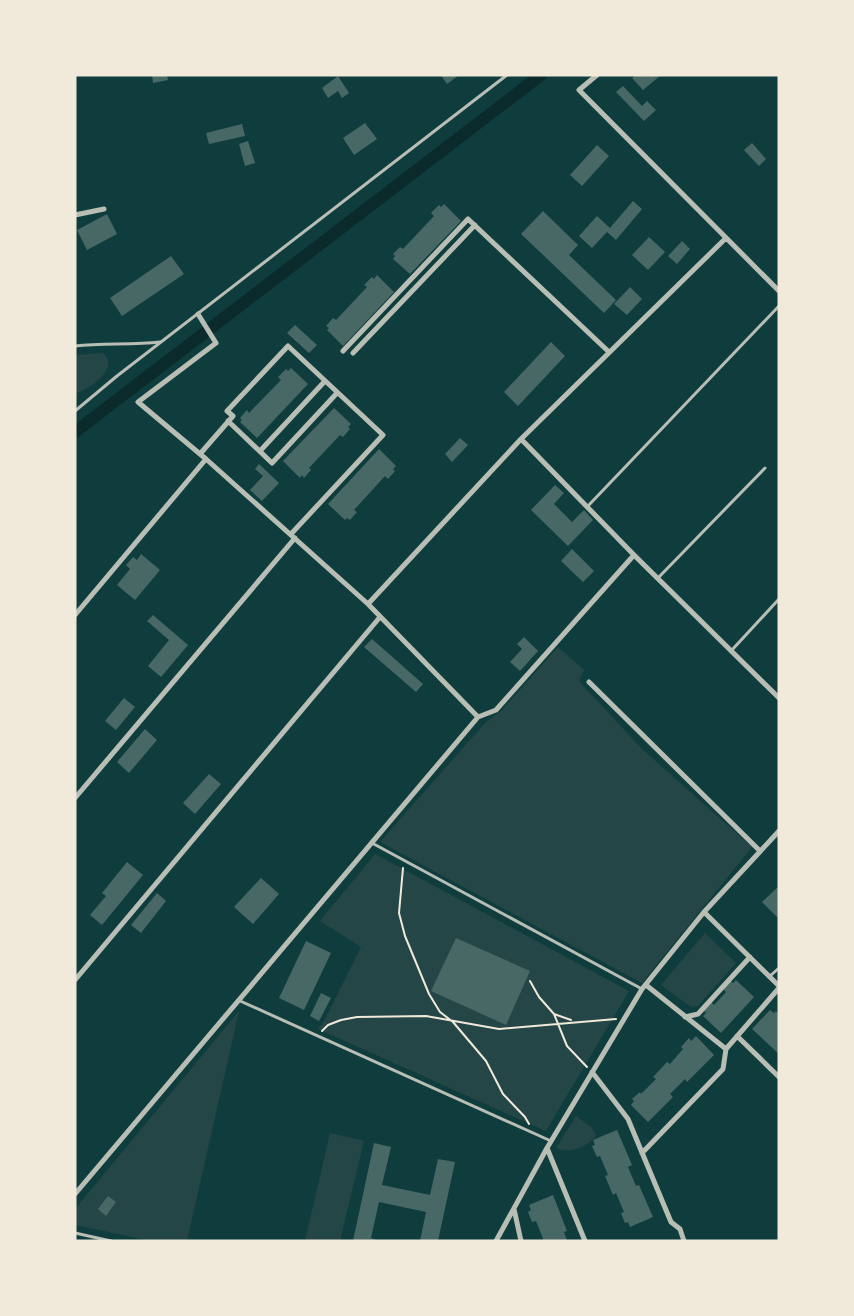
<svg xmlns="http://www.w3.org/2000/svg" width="854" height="1316" viewBox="0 0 854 1316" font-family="Helvetica,sans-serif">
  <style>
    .green { fill: #244646 }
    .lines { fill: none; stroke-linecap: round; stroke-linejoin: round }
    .canal { stroke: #0a2a2b; stroke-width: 12 }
    .building { fill: #486865 }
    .path { stroke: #f1e9da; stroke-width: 2 }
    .service { stroke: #b8beb3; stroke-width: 3 }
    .minor { stroke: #b8beb3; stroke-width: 5 }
  </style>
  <rect width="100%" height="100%" fill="#0f3d3e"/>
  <path class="green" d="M103,353c18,15 -14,36 -28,41v-39z
    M558,647l26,23 -5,11 62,67 111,99 -110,136 -262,-141 105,-119 16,-12z
    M375,854l254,137 -83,140 -228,-102 7,-10 36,-72 -41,-26z
    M705,933l31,30 -38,43 -7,1 -30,-22z
    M239,1011l-52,230h-36l-76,-16v-16z
    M576,1116l15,11 5,8c-7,12 -27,19 -40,13z
    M330,1133l34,8 -24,100h-35z"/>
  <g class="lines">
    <path class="canal" d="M75,432l466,-357"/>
  </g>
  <path class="building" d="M152,75h15l1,5 -15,3z
    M441,75h18l-12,9z
    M636,75h25l-18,15 -11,-12z
    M338,76l11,17 -7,5 -4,-7 -10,7 -6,-10z
    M623,86l19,20 5,-5 9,9 -12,11 -28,-29z
    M365,123l12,16 -23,16 -11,-17z
    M242,124l3,12 -36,8 -3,-11z
    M248,141l7,22 -10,3 -6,-22z
    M752,143l14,16 -7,7 -15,-16z
    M597,145l12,11 -27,30 -12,-11z
    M633,201l9,8 -26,31 -9,-8 -15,16 -13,-12 18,-20 13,12z
    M444,204l17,17 -51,53 -17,-15 2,-3 -2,-2 7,-7 3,2 31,-33 -3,-3 8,-8 2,2z
    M543,211l35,34 -9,10 47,45 -12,13 -83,-79z
    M107,214l10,20 -30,16 -10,-20z
    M649,237l16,15 -17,18 -16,-15z
    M682,241l8,8 -13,15 -9,-8z
    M171,256l13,18 -62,42 -12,-18z
    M377,275l17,17 -51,54 -16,-16 2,-2 -3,-2 7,-8 3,2 31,-33 -3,-2 8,-8 2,2z
    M630,287l12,12 -15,16 -13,-11z
    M295,325l22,20 -8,8 -22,-20z
    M551,342l14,14 -47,50 -14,-14z
    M291,368l17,16 -51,54 -17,-16 2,-2 -2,-2 7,-8 2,3 32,-33 -3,-3 8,-8 2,2z
    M334,408l17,16 -3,3 2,2 -7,8 -3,-2 -31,33 2,2 -7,8 -2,-3 -2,3 -17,-17z
    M460,438l8,7 -16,17 -7,-8z
    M379,449l17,17 -3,3 2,2 -7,8 -3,-3 -31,34 3,2 -7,8 -3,-2 -2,2 -17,-16z
    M259,464l20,19 -17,18 -12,-11 13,-14 -8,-7z
    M555,485l9,8 -10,11 18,18 12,-12 9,10 -25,26 -37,-36z
    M572,549l22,22 -11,11 -22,-21z
    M141,554l19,16 -25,30 -18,-15 13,-16 -4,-4 7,-8 4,3z
    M153,615l35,30 -27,32 -13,-11 21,-26 -22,-19z
    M524,637l14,14 -18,20 -10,-9 12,-13 -5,-5z
    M372,639l51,45 -7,8 -52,-45z
    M124,698l11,9 -19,23 -11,-9z
    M145,729l12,11 -28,33 -12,-11z
    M209,774l12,10 -26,30 -12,-11z
    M127,862l16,13 -41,50 -12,-10 16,-19 -4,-3z
    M261,878l18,16 -26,30 -19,-17z
    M779,886v29l-2,2 -15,-15z
    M157,893l9,8 -25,32 -10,-8z
    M456,938l74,33 -24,54 -75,-34z
    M306,941l25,12 -27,57 -25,-12z
    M736,980l18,17 -33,36 -18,-17 3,-3 -3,-3 8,-8 3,3 12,-13 -3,-3 7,-8 3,2z
    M321,993l10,5 -12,23 -9,-5z
    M770,1010l4,3 2,-2 3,3v40l-27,-25z
    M696,1036l18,19 -27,27 -2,-3 -15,15 3,3 -25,25 -17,-17 3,-4 -2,-2 8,-7 1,2 15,-15 -3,-2 14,-15 3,2 13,-15 -2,-2 8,-9 2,3z
    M617,1130l15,35 -4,2 8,19 3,-1 14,32 -23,10 -2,-5 -3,1 -4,-10 3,-1 -8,-19 -3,2 -8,-19 3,-1 -8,-19 -3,1 -5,-11 3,-1 -2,-5z
    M374,1143l17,4 -9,38 48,10 8,-36 17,3 -17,79h-18l6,-29 -47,-10 -8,36 8,3h-26z
    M553,1195l14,36 -3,1 3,9h-23l-8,-20 -4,1 -4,-10 3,-2 -2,-5z
    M108,1196l8,6 -10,14 -8,-7z"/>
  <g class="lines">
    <path class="path" d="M403,868l-4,45 6,23 24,58 11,18 13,10 33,39 17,33 22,23 4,7
      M530,981l9,16 15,17 13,32 20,21
      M554,1014l17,6
      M322,1031l6,-6 13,-5 16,-3 69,-1 73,13 117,-10"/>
    <path class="service" d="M75,346c28,-3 57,-1 85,-4
      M75,411l42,-35 390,-301
      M587,507l192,-201
      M658,578l107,-110
      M731,651l48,-52
      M372,843l270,146
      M770,976l9,-8
      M238,1000l313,141
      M75,1233l36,8"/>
    <path class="minor" d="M597,75l-18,15 200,201
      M75,215l29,-6
      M198,314l18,29 -78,59 68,57 162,145 110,113
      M343,351l125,-132 141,133
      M353,353l122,-128
      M228,421l44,42 65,-70
      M521,439l113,116 145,143
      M260,451l65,-70
      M200,454l33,-38 -6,-5 61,-65 95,89 -92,99
      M368,604l153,-165 205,-201
      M75,615l131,-156
      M589,682l171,169
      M75,798l220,-260
      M704,912l75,74
      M75,980l305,-363
      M646,985l80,64
      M685,1017l13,-3 52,-57
      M737,1036l42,41
      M592,1072l36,47 43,103 9,7 4,12
      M547,1148l38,93
      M642,1153l81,-84 3,-20 53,-61
      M75,1194l403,-477 18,-7 138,-155
      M514,1209l7,32
      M496,1241l51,-93 95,-159 62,-77 75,-81"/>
  </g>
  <rect width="854" height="1316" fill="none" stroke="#f1e9da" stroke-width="153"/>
</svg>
